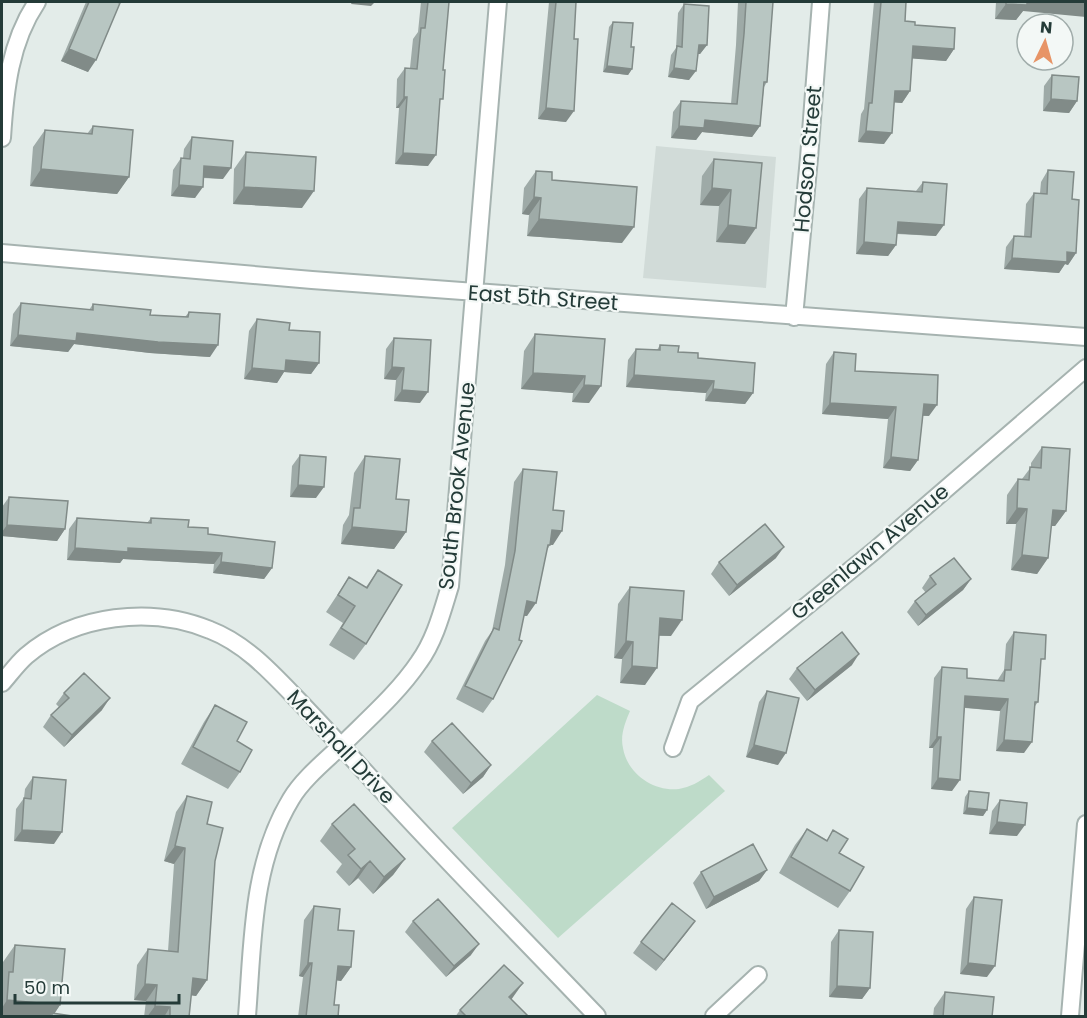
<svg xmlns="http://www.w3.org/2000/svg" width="1087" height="1018" viewBox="0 0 1087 1018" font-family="Poppins,sans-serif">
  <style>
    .built { fill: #d1dbd8 }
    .park { fill: #bedbc9 }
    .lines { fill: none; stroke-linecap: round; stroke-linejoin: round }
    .street-casing { stroke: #a6b3b0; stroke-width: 20 }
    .street { stroke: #fff; stroke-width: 16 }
    .wall { fill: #9eaaa7 }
    .shaded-wall { fill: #818b88 }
    .building { fill: #b8c6c2; stroke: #818b88; stroke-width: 1.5 }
    .labels { text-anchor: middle; stroke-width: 4.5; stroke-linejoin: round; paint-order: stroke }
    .street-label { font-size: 21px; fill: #243b38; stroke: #f3f8f6 }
  </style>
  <rect width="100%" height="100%" fill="#e3ece9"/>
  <path class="built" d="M656,146l120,11 -10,131 -123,-10z"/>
  <path class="park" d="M597,695l33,16c-5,12 -10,24 -7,37 4,25 30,44 56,41 11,-2 20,-7 30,-14l16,16 -167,147 -106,-110z"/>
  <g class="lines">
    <defs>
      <path id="street" d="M2,138c3,-48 8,-96 35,-136
        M2,253l310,27 774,57
        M794,317l15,-159 12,-156
        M2,683c8,-9 15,-19 24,-27 49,-42 126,-50 184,-26 34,13 60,41 85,67 24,25 47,50 71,76 75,83 154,162 231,243
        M673,748l17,-47 184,-150 212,-183
        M247,1016c6,-73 4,-151 44,-217 11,-19 34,-38 50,-53 27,-27 57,-53 78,-84 16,-22 23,-50 31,-76l48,-584
        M714,1016l44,-41
        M1070,1016l16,-192"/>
    </defs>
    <use href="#street" class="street-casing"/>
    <use href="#street" class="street"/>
  </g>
  <path class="wall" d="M86,2h31l-29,70 -27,-11z
    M421,2h28l-10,103 -11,61 -33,-2 4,-56h-3l1,-29 8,-11h5l3,-29 5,-7z
    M549,2h27l-10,120 -28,-3z
    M738,2h35l-6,80 -3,5 -4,39 -8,11 -50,-5 -6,8 -25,-2 2,-26 8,-11 50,3 5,-59z
    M874,2h32l-1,19 10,4 39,24 -8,12 -34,-3 -2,33 -8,12 -8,-1 -10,42 -26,-2 3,-28 3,-5z
    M996,2h90l-63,9 -7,9 -21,-1z
    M684,4l23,41 -7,9h-2l-9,26 -21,-3 3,-22 5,-7 2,-35z
    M613,22l18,25 1,22 -4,6 -25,-3 6,-45z
    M1052,75l25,26 -8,12 -26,-2 1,-25z
    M93,126l36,51 -12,17 -87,-8 3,-39 12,-17 42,4z
    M192,137l31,42 -20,-1 -8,20 -24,-2 2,-26 8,-12h2l1,-9z
    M246,152l56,56 -69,-4 1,-35z
    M714,159l48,4 -17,81 -29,-2 3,-36 -19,-1 2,-29z
    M1048,170l24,29 4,54 -8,12 -3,-1 -6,9 -55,-4 2,-22 8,-11h10l2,-32 8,-11h6l1,-11z
    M536,171l16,9 70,63 -95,-7 2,-21 -7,-1 2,-26z
    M923,182l13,54 -39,-2 -1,11 -8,11 -32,-2 3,-55 8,-11 49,3z
    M21,303l68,7 4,-6 57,11 35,2 4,-5 21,45 -60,-4 -76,-9 -6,8 -58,-6 3,-32z
    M257,319l32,11 30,33 -8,11 -27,-2 -7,11 -33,-4 5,-48z
    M535,334l70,5 -16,64 -17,-1 1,-9 -52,-4 3,-38z
    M394,338l26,65 -26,-2 2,-21 -12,-1 2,-30z
    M660,345l18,7 20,6 55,35 -8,11 -40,-3 1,-8 -80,-6 2,-27 8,-11 21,1z
    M834,352l21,19 74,45h-6l-5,44 -8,11 -27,-3 5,-49 -66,-5 4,-50z
    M1042,447l24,64 -11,15h-4l-3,32 -11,16 -26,-4 5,-46h-10l1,-29 11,-16h4l9,-12v-4z
    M300,455l16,43 -26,-1 2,-31z
    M365,456l31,43 10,33 -12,17 -53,-5 2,-19 6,-10 5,-42z
    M523,469l30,41v35h-3l-3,5 -20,66h-3l-31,83 -10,14 -27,-14 29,-58 7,-10 13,-66 9,-83z
    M9,497l56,32 -8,12 -55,-5v-29z
    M77,518l70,5 4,-5 37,9 20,7 64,34 -8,11 -51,-6 1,-9 -91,-5 -3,4 -53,-3 2,-31z
    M776,558l-47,38 -18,-22 8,-12z
    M378,570l-12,74 -12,16 -25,-15 14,-22 -17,-11 23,-35 17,10z
    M930,576l41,3 -8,11 -45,36 -11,-14 8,-11 11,-8 -4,-5z
    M630,587l41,49h-12l-14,49 -25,-2 2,-24 -8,-1 4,-54z
    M1014,632l27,33 -3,37 -3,4 -11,47 -28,-2 4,-40 -35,-3 -13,83 -21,-2 2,-41h-4l5,-70 8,-11 25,11 30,3 7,-11 2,-26z
    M852,665l-45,36 -18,-22 8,-11z
    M767,691l11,74 -32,-8 13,-55z
    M64,693l38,17 -38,37 -21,-20 8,-12 8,-8 -3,-3z
    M215,705l22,36 3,31 -12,17 -47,-25 23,-42z
    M432,741l59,24 -8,12 -20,17 -39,-42z
    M33,777l21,67 -40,-3 2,-32 8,-11 1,-9z
    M969,791l18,19 -4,6 -20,-2 2,-17z
    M187,796l20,28 8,37 -8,119 -11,16 -5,-1 -2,22h-45l2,-16 -12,-1 3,-35 11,-16 20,2 6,-87 -10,-3 12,-49z
    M1000,800l17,36 -28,-2 3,-23z
    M332,824l73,35 -12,16 -20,19 -15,-16 -9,8 -13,-14 6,-8 -22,-23z
    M807,829l20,11 6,-10 17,61 -12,17 -59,-35 16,-28z
    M767,870l-8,11 -53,28 -13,-26 8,-11z
    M974,897l13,80 -27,-3 6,-65z
    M314,906l24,24 13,37 -10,14 -5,-1 -2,25 4,12h-40l5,-40 -4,-1 5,-56z
    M413,921l58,34 -25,22 -41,-45z
    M839,930l31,58 -8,11 -33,-2 2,-55z
    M687,932l-31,39 -23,-18 8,-11z
    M15,945l45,60 -6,9 25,3h-77v-37l1,-18z
    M945,992l47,25h-59l1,-9z
    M511,999l18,18h-74l5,-7z"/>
  <path class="shaded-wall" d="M352,2h23l-4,4 -20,-2z
    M1023,2h63v15l-63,-6 -7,9 -21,-1 11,-15z
    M699,45h8l-7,9h-7z
    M913,46l41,3 -8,12 -41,-3z
    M69,49l27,11 -8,12 -27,-11z
    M607,66l25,3 -4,6 -25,-3z
    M674,68l22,3 -7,9 -21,-3z
    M895,91h15l-8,12 -15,-1z
    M404,97h3l-8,11h-3z
    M1051,99l26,2 -8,12 -26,-2z
    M546,108l28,3 -8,11 -28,-3z
    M705,120l55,6 -8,11 -50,-5 -6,8 -25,-2 8,-12z
    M866,131l26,2 -8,11 -26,-2z
    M403,153l33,2 -8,11 -33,-2z
    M204,166l27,2 -8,11 -27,-2z
    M41,169l88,8 -12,17 -87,-8z
    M179,185l24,2 -8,11 -24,-2z
    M244,187l70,4 -12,17 -69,-4z
    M712,188l19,2 -12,16 -19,-1z
    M534,197l7,1 -12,17 -7,-1z
    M539,219l95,8 -12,16 -95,-7z
    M898,222l46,3 -8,11 -46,-3z
    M728,225l28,3 -11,16 -29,-2z
    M864,242l32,3 -8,11 -32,-2z
    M1067,252l9,1 -8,12 -3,-1 -6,9 -55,-4 8,-11z
    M77,333l141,12 -8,12 -60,-4 -76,-9 -6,8 -58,-6 8,-11z
    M286,360l33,3 -8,11 -27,-2 -7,11 -33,-4 8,-11z
    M392,367l12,1 -8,12 -12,-1z
    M533,373l52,3 -12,17 -52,-4z
    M634,375l80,6 -8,12 -80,-6z
    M584,385l17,1 -12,17 -17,-1z
    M713,389l40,4 -8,11 -40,-3z
    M402,390l26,2 -8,11 -26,-2z
    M830,403l66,4 -8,12 -66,-5z
    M924,404l13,1 -8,11 -13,-1z
    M891,457l27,3 -8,11 -27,-3z
    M298,485l26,2 -8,11 -26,-1z
    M1017,508l10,1 -11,15h-10z
    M1053,510l13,1 -11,15h-13z
    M7,525l58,4 -8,12 -55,-5v-4z
    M352,527l54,5 -12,17 -53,-5z
    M552,530l10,1 -9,14 -11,-1z
    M784,547l-8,11 -47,38 8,-11z
    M75,548h53l94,5 -8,11 -91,-5 -3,4 -53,-3z
    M1022,555l26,3 -11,16 -26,-4z
    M221,562l51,6 -8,11 -51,-6z
    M971,579l-8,11 -45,36 8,-11z
    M527,601l9,2 -9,13 -9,-1z
    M660,618l22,2 -11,16 -22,-1z
    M626,641l7,1 -11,17 -8,-1z
    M859,654l-7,11 -45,36 8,-11z
    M632,666l25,2 -12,17 -25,-2z
    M965,696l43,3 -8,12 -42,-4z
    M110,698l-8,12 -38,37 8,-12z
    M937,737h4l-8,11h-4z
    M1004,740l28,2 -8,11 -28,-2z
    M754,745l32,8 -8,12 -32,-8z
    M491,765l-8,12 -20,17 8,-11z
    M938,778l22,2 -8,11 -21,-2z
    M967,808l20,2 -4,6 -20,-2z
    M997,822l28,3 -8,11 -28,-2z
    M22,830l40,2 -8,12 -40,-3z
    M175,846l10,2 -11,16 -10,-3z
    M405,859l-12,16 -20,19 11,-17z
    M370,861l-12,17 -9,8 12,-17z
    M767,870l-8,11 -53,28 8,-12z
    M695,921l-8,11 -31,39 8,-11z
    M479,944l-8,11 -25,22 8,-11z
    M308,963h4l-9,14 -4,-1z
    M968,963l27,3 -8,11 -27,-3z
    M338,966l13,1 -10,14 -13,-2z
    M193,978l14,2 -11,16 -14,-2z
    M523,983l-12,17 -2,-3z
    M145,984l12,1 -11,16 -12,-1z
    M837,986l33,2 -8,11 -33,-2z
    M7,1000l53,5 -8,12v-4l-2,4h-48v-9z
    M155,1006l15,1 -6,10h-17z"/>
  <path class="building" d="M89,2h28l3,1 -24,57 -27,-11z
    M428,2h21l-6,68h2l-2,29h-3l-4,56 -33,-2 4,-56h-3l1,-29 12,1 4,-41h4z
    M556,2h20l-2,37h4l-4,72 -28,-3z
    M746,2h27l-6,80h-3l-4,44 -55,-6 -1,8 -25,-2 2,-25 56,3 7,-70z
    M881,2h25l-1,19 10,1v3l40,3 -1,21 -41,-3 -3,45h-15l-3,42 -26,-2 3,-28h3z
    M1006,2h21v3l-21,-1z
    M684,4l25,2 -2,39h-8l-3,26 -22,-3 3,-22 5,1z
    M613,22l20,1 -2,24h3l-2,22 -25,-3z
    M1052,75l27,2 -2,24 -26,-2z
    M93,126l40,4 -4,47 -88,-8 4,-39 47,4z
    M192,137l41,4 -2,27 -27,-2 -1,21 -24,-2 2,-27 9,1z
    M246,152l70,5 -2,34 -70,-4z
    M714,159l48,4 -6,65 -28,-3 3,-35 -19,-2z
    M1048,170l26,2 -2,27 7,1 -3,53 -9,-1v10l-55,-4 2,-22 17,1 3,-44 13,1z
    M536,171l16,1v8l85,7 -3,40 -95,-8 2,-21 -7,-1z
    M923,182l24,2 -3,41 -46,-3 -2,23 -32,-3 3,-54 55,4z
    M21,303l72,7v-6l58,6 -1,5 38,2 1,-5 31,2 -2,31 -60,-3 -81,-9 -1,8 -58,-6z
    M257,319l33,4 -1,7 31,2 -1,31 -33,-3 -1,11 -33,-3z
    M535,334l70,5 -4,47 -17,-1 1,-9 -52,-3z
    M394,338l37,2 -3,52 -26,-2 2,-22 -12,-1z
    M660,345l19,1 -1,6 20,1v5l57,5 -2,30 -40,-4 1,-8 -80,-6 2,-26 24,1z
    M834,352l22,2 -1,17 83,4 -1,30 -13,-1 -6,56 -27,-3 5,-50 -66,-4z
    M1042,447l28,2 -4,62 -13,-1 -5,48 -26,-3 5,-46 -10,-1 1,-29 11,1 1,-13 11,1z
    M300,455l26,2 -2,30 -26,-2z
    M365,456l35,3 -4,40 13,1 -3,32 -54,-5 2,-19h6z
    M523,469l34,3 -4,38 11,1 -2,20 -10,-1 -2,15h-2l-12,58 -9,-2 -8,39 3,1 -29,58 -28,-13 29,-58 5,2 16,-79z
    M9,497l59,4 -3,28 -58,-4z
    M77,518l74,5v-5l38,2 -1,7 20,1v6l67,8 -3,26 -51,-6 1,-9 -94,-5v4l-53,-4z
    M765,524l19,23 -47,38 -18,-23z
    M954,558l17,21 -45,36 -11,-14 21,-17 -6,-8z
    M378,570l24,15 -36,59 -25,-16 14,-22 -17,-11 11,-18 18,11z
    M630,587l54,4 -2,29 -22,-2 -3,50 -25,-2 1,-24 -7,-1z
    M842,632l17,22 -44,36 -18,-22z
    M1014,632l32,3 -1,24h-4l-3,43h-3l-3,40 -28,-2 4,-41 -43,-3 -5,84 -22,-2 3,-41h-4l5,-70 25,2v9l37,3 1,-11h6z
    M84,673l26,25 -38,37 -21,-20 18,-17 -5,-5z
    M767,691l32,7 -13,55 -32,-8z
    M215,705l32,17 -10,19 15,9 -12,22 -47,-25z
    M452,723l39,42 -20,18 -39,-42z
    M33,777l33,3 -4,52 -40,-2 2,-32 7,1z
    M969,791l20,2 -2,17 -20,-2z
    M187,796l25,6 -5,22 16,4 -8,33 -8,119 -14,-2 -4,39h-19v-10l-15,-1 2,-21 -12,-1 3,-35 30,3 7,-104 -10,-2z
    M1000,800l27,3 -2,22 -28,-3z
    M354,804l51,55 -21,18 -14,-16 -9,8 -13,-14 7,-6 -23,-25z
    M807,829l20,12 6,-11 15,9 -9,14 25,14 -14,24 -59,-34z
    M753,844l14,26 -53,27 -13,-25z
    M974,897l28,3 -7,66 -27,-3z
    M438,899l41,45 -25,22 -41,-45z
    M672,903l23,18 -31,39 -23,-18z
    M314,906l26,3 -2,21 16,1 -3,36 -13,-1 -4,39h5l-1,12h-32l6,-54h-4z
    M839,930l34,2 -3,56 -33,-2z
    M15,945l50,4 -5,56 -53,-5 2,-28h4z
    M504,965l19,18 -14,14 20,20h-62l-7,-7z
    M945,992l49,5 -2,20h-49z
    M52,1013l27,4h-27z"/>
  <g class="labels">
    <g class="street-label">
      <text transform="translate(808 159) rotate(-85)" y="7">Hodson Street</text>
      <text transform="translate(543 298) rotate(4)" y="7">East 5th Street</text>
      <text transform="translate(457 486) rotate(-84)" y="7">South Brook Avenue</text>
      <text transform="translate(870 552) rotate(-40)" y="7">Greenlawn Avenue</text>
      <text transform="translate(341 747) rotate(47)" y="7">Marshall Drive</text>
    </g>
  </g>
  <rect width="1087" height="1018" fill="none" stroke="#243b38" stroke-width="6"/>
  <g transform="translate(1045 42) rotate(5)"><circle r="28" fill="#f3f8f6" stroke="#a0acaa" stroke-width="1.5"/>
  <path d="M0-4.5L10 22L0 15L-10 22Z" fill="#e79466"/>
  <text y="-9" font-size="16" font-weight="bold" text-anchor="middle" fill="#243b38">N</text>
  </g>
  <path d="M15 994v9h164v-9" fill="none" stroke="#243b38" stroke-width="3"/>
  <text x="24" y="994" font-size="18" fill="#243b38" stroke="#f3f8f6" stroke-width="4.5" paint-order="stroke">50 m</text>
</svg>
